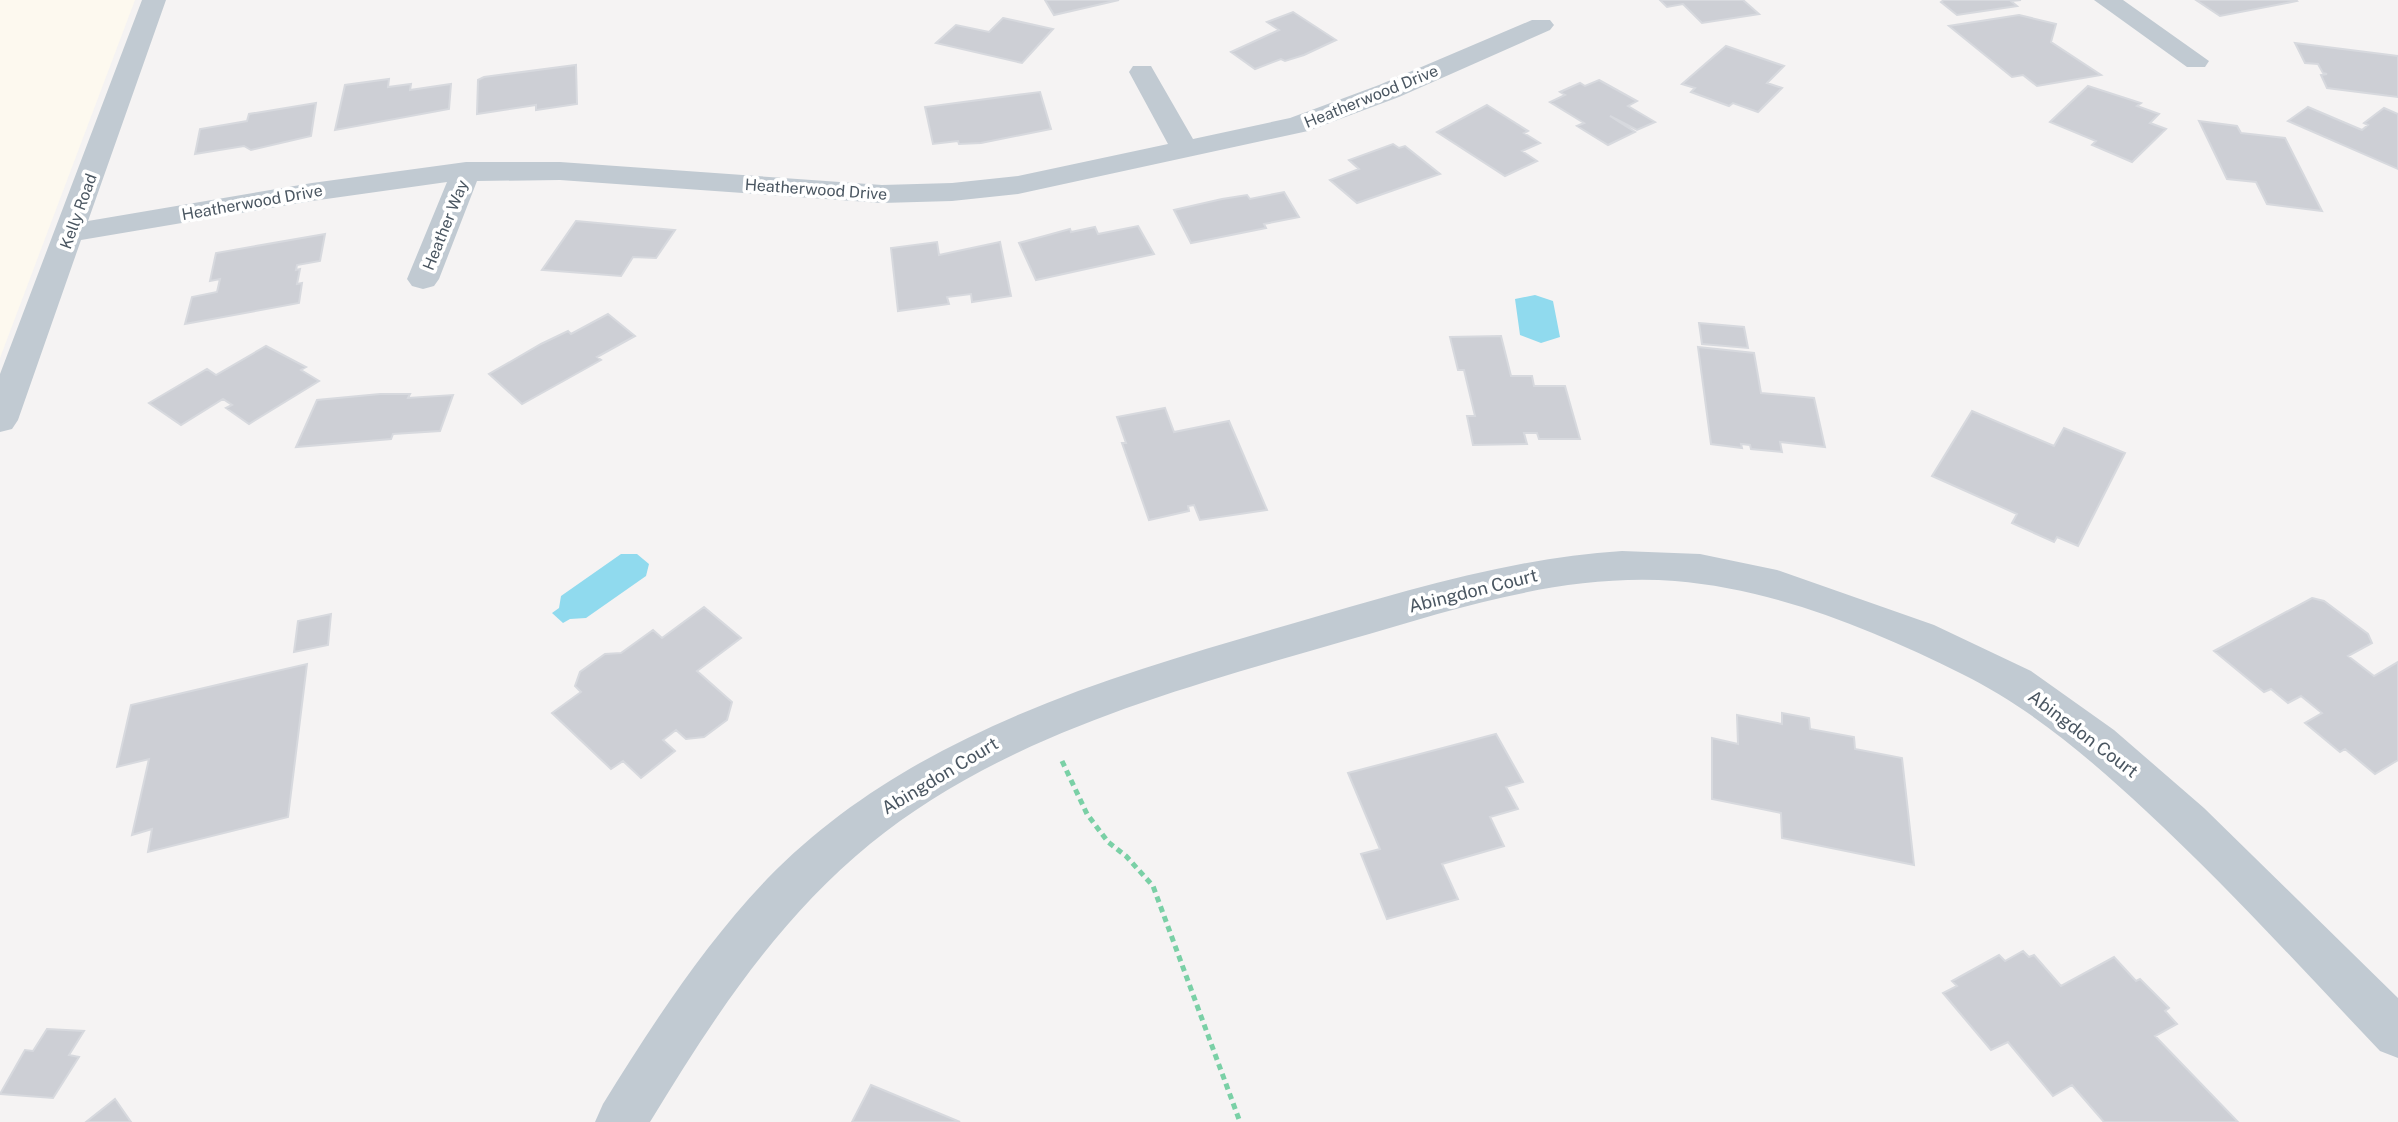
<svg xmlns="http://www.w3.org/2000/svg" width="2398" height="1122" viewBox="0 0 2398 1122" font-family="'Public Sans',sans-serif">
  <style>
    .commercial { fill: #fdf9ef }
    .water { fill: #90daee }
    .building { fill: #cdcfd5; stroke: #d7d9de; stroke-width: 2 }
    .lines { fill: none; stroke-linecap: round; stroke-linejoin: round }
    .path { stroke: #7ad0a6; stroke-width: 5; stroke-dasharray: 6 4.5; stroke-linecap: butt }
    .minor { fill: #c1cad2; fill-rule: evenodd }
    .labels { text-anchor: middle; stroke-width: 7; stroke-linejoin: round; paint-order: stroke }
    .far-street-label { font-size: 16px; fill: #4a5661; stroke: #fff }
    .street-label { font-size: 18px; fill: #4a5661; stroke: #fff }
  </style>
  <rect width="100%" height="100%" fill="#f5f3f3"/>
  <path class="commercial" d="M0,0h135l-135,358z"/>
  <path class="water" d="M1535,295l18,6 7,36 -19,6 -21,-8 -5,-36z
    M621,554h16l12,10 -3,12 -60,42 -16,1 -7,4 -11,-10 7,-5 2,-12z"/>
  <path class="building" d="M1045,0h74l-65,15z
    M1660,0h83l16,14 -57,9 -19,-19 -16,3z
    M1944,0h77l-10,1 6,5 -60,9 -16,-13z
    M2196,0h100l1,1 -77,15z
    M1293,12l43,28 -32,15 -19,6 -4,-2 -26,10 -24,-17 48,-22 -12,-8z
    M2019,15l37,9 -5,18 50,33 -64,11 -14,-11 -11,2 -63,-51z
    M1003,18l50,11 -31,34 -86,-20 20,-18 33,7z
    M2295,43l103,13v41l-71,-9 -6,-13 6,-1 -4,-1 -5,-9 -13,-1z
    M1726,46l58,20 -17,17 15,5 -24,24 -25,-9 -4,3 -38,-14 4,-4 -13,-4z
    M576,65l1,39 -41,6v-5l-59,9 1,-34 6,-3z
    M389,79l-1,8 23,-3 -1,6 41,-6 -2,25 -114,21 10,-45z
    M1599,80l38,21 -9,5 27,16 -18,8 -27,-14 25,16 -27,13 -31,-19 7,-3 -34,-21 15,-7 -5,-3 20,-9 5,3z
    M2088,86l53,17 -4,3 22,8 -9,9 16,6 -34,33 -40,-17 4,-4 -46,-19z
    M1040,92l11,37 -70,14 -22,1 -1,-3 -25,3 -8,-37z
    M316,103l-5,33 -60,14 -7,-4 -49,8 5,-25 47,-8 2,-7z
    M1487,105l41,26 -4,2 16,10 -18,8 15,10 -32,15 -68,-44z
    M2308,107l54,23 6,-5 -4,-2 20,-15 14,6v55l-110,-48z
    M2199,121l38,5 4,7 44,5 37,73 -55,-7 -11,-22 -29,-3z
    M1393,144l6,4 6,-2 35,28 -83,29 -27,-23 29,-11 -10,-9z
    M1284,192l15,25 -35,7 2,4 -75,15 -17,-33 48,-11 25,-4 3,4z
    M576,221l99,9 -19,28 -23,-1 -12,19 -79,-6z
    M1138,226l16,28 -118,26 -17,-37 51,-14 1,3 24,-5 3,7z
    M325,234l-5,27 -23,4 -1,5 4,-1 -3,15 5,-1 -3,20 -114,21 7,-27 25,-5 3,-13 -10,2 6,-28z
    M937,242l2,13 61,-13 11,54 -39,6 -1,-8 -24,3 2,7 -51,7 -7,-63z
    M608,314l27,22 -38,21 4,3 -79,44 -33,-30 52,-30 27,-13 3,3z
    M1699,323l45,4 4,21 -46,-4z
    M1501,336l10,40h21l2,10h31l15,53h-41l-2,-6h-13l3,11 -54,1 -6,-29h8l-11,-46h-6l-8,-33z
    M266,346l40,21 -5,3 18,11 -70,43 -23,-16 6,-3 -9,-6 -42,26 -32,-22 58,-34 9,6z
    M1698,347l56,6 7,40 53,5 11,49 -45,-5 2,10 -31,-3 -1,-4 -9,-1 1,4 -31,-4z
    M380,394h30l-2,4 45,-3 -13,36 -47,3 -2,5 -95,8 21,-47z
    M1165,408l9,24 55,-11 38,89 -67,10 -6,-15 -6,1 1,5 -40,9 -27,-77h4l-9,-26z
    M1972,411l82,35 10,-18 61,25 -47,93 -21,-9 -3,5 -42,-19 5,-9 -85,-38z
    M2312,598l12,3 44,33 4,9 -24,13 26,20 24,-14v98l-23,14 -30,-25 -5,3 -35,-29 17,-10 -21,-17 -13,7 -17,-14 -7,3 -50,-41z
    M704,607l37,31 -44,33 35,31 -5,18 -23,17 -18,2 -10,-9 -13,10 12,11 -34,27 -18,-17 -12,8 -59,-56 29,-21 -6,-6 5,-14 25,-18 16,-1 32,-23 9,8z
    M331,614l-3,31 -34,7 4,-31z
    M307,664l-19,153 -140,35 4,-23 -20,6 17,-76 -32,8 14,-62z
    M1782,713l27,5 1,11 44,8 1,12 47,9 12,107 -132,-27 -1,-25 -69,-14v-61l26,6 -1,-29 45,9z
    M1496,734l27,48 -17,5 12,22 -28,8 14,29 -62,18 16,35 -71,20 -26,-65 19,-5 -32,-76z
    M2023,951l6,6 5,-2 27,31 53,-29 22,24 4,-2 29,29 -4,3 12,13 -22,12 83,86h-134l-32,-37 -19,11 -45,-54 -17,8 -48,-57 14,-7 -5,-5 47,-26 6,6z
    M47,1029l37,2 -15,24 10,2 -26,41 -53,-4 25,-44 8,1z
    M871,1085l89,37h-108z
    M115,1099l16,23h-45z"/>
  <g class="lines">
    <path class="path" d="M1062,761l25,53 21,28 18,14 27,30 87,236"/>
    <path class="minor" d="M142,0h24l-78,221 224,-38 154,-21h94l322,23 70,-2 66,-7 150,-32 -39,-72 4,-6h18l42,73 97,-21 89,-33 153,-65h18l4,5 -4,5 -151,67 -91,34 -290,63 -66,7 -70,2 -322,-23 -83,1 -38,98 -5,7 -11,3 -11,-3 -5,-7 40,-97 -135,19 -231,39 -63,180 -6,9 -12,3v-58z
      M2094,0h29l86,61 -4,6h-18z
      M1622,551l78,3 77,16 157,55 97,46 83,59 90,78 194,190v60l-18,-7c-77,-81 -152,-164 -234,-240 -56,-52 -115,-103 -184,-137 -88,-44 -188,-85 -287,-93 -113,-8 -220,28 -327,59 -165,48 -343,94 -478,204 -93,76 -158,176 -220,278h-55l8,-18c49,-79 100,-158 164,-225 140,-144 337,-201 524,-255 109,-31 218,-66 331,-73z"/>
  </g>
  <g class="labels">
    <g class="far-street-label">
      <text transform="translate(1371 96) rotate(-22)" y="6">Heatherwood Drive</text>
      <text transform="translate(816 189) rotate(4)" y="6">Heatherwood Drive</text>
      <text transform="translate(252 202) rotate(-10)" y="6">Heatherwood Drive</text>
      <text transform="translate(78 211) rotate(-70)" y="6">Kelly Road</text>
      <text transform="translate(445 225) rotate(-68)" y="6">Heather Way</text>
    </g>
    <g class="street-label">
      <text transform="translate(1473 591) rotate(-14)" y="6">Abingdon Court</text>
      <text transform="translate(2083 734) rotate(37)" y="6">Abingdon Court</text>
      <text transform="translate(940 776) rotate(-31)" y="6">Abingdon Court</text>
    </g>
  </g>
</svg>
